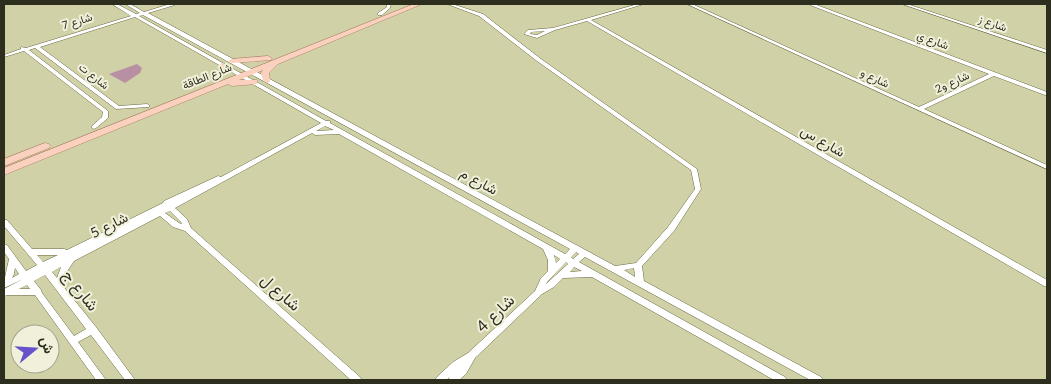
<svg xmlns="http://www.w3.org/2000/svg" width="1051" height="384" viewBox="0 0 1051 384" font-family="Lato,Vazirmatn,sans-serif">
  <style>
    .green { fill: #b890a4 }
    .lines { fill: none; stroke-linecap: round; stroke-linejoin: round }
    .minor-casing { stroke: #696842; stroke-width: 1 }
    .primary-casing { stroke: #b18469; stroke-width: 1 }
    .minor { fill: #fff; fill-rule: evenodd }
    .primary { fill: #fad1be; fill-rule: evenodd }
    .labels { text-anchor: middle; stroke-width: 4; stroke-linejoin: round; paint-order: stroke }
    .far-street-label { font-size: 11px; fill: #2e2e1e; stroke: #f0f0db }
    .street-label { font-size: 14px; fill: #2e2e1e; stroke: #f0f0db }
    .near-street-label { font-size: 16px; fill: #2e2e1e; stroke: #f0f0db }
  </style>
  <rect width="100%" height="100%" fill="#d1d1a7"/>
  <path class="green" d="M137,64l5,4 -2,5 -15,10 -16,-9z"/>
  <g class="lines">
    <defs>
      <path id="minor" d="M112,4h5l19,10 4,-1 -15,-9h5l14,8 26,-8h6l-1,1 -27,8 467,253 21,-3 32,-36 27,-38 -4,-19 -154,-109 -58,-45 -32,-12h5l31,10 58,45 156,110 4,20 -27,42 -32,35 2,15 177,96 2,3h-13l-225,-123 -6,5 206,115 2,3h-13l-182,-103 -29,1 -9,9 -12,7 -67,64 -9,16 -7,6h-11l2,-3 -4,3h-11l2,-3 16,-15 15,-9 67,-62 6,-13 7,-7v-11l-5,-11 -204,-115 -24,1 -3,-2 -137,75 12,11 4,9 169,149 2,3h-11l-166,-149 -12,-4 -13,-11 -86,45 -6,9 -6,15 34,42 39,53h-10l-34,-45 -13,7 28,38h-10l-61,-85h-27l-4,1v-7l19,-10 -19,9c0,-10 3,-18 5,-29l-5,-7v-8l3,1 19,26 11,-6 -33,-39v-6h3l25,29h32l3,1 96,-47 1,-2 52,-24 2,-1 3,1 100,-54 -186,-106 -95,30 79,59 28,-2 2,1v2l-33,2 -81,-61 -6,2 79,61v7l-12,10 -2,1 -3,-2 11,-10 1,-5 -79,-61 -20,6v-2l17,-6v-2l5,1 105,-32zM143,15l427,234 -5,5 -235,-131v-2h-4l-187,-105zM325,126l9,4 -18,1zM170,211l11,11 1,2 -3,-1 -14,-10zM576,252l3,2 -6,5 -2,-2zM37,255h21l-15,7zM554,255l6,4 -4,4zM566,262l2,2 -22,20 1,-2zM61,267l-4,11 -5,-6zM574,267l8,4 -12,1zM15,268l4,6 -7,4 2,-4zM634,268l1,9 -11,-7zM45,275l41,54 -12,7 -32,-43 -1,-3 -7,-9zM27,285l3,4h-11z
        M387,4h4l-1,4 -8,7h-4v-2l9,-6z
        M638,4h6l-53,16 456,260v7l-3,-1 -457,-265 -32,9 -18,8 -13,-4 4,-4 25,-2zM545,31l-8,4 -7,-1 1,-2z
        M687,4h5l227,103 70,-33 -179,-69 -1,-1h5l233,88v4l-2,-1 -51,-19 -70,33 123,56v4z
        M902,4h5l140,46v3z"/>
      <path id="primary" d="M414,4h8l-144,60 -9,9 1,9 -3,1 -4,-3 -2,-7 2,-3 -24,10h18v4l-25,2 -4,-2 -224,91v-7z
        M268,56l4,2 -1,2 -39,3 -4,-2 4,-2z
        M221,63l7,2 -2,8 -8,8h-6l-1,-2 7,-7z
        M45,143l4,1 1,2 -1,2 -45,18v-7z"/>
    </defs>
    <use href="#minor" class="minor-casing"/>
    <use href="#primary" class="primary-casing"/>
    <use href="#minor" class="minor"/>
    <use href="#primary" class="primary"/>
  </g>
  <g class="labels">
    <g class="far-street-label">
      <text transform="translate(77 21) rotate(-17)" y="4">شارع 7</text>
      <text transform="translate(993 23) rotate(19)" y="4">شارع ز</text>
      <text transform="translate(933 40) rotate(21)" y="4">شارع ي</text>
      <text transform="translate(94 76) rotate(38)" y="4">شارع ت</text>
      <text transform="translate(207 76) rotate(-22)" y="4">شارع الطاقة</text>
      <text transform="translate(875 78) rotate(25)" y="4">شارع و</text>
      <text transform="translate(952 82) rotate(-25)" y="4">شارع و2</text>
    </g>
    <g class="street-label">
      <text transform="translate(823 141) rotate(30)" y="5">شارع س</text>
      <text transform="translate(479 181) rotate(29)" y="5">شارع م</text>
      <text transform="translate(109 225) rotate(-27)" y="5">شارع 5</text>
    </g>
    <g class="near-street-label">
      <text transform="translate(81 290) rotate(52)" y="6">شارع ج</text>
      <text transform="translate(281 292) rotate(42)" y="6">شارع ل</text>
      <text transform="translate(495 313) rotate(-44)" y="6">شارع 4</text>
    </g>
  </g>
  <rect width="1051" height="384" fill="none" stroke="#2e2e1e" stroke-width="10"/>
  <g transform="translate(35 349) rotate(72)"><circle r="24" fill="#f0f0db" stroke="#a2a28f"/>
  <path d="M0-4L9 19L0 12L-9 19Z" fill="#6852cb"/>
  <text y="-8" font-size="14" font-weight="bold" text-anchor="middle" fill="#2e2e1e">ش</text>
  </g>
</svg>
